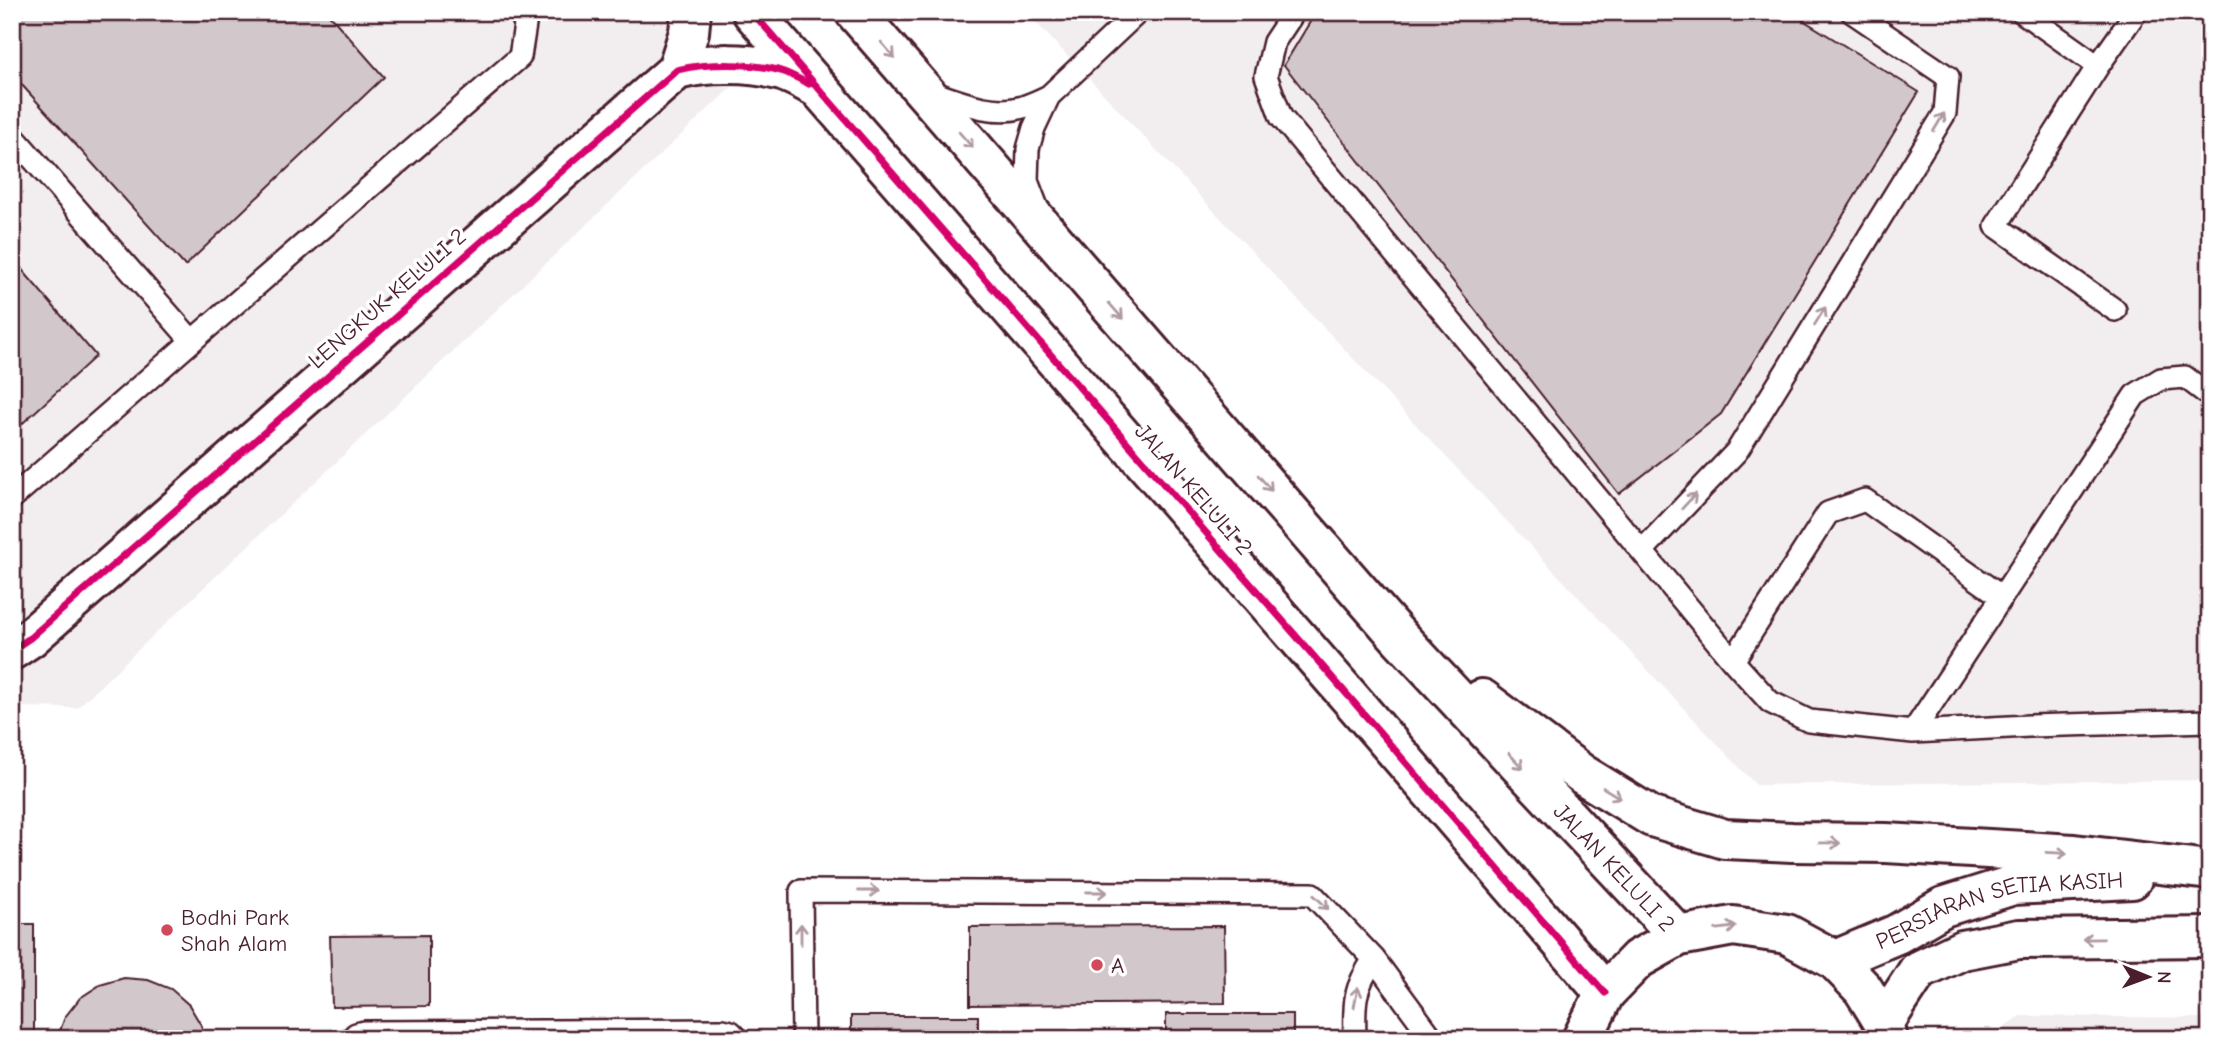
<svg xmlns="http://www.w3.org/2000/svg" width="2222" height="1051" viewBox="0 0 2222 1051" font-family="'Comic Neue',sans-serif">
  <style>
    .built { fill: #f2eeef }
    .building { fill: #d2c7cb; stroke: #4a1f2b; stroke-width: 2 }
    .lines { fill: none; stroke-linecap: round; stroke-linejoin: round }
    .lane-casing { stroke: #4a1f2b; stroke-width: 26 }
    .street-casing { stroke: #4a1f2b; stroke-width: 44 }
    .secondary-casing { stroke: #4a1f2b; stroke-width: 44 }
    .lane { stroke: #fff; stroke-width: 21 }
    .street { stroke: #fff; stroke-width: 38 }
    .secondary { stroke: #fff; stroke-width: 38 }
    .cycleway-casing { stroke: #fff; stroke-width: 11 }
    .cycleway { stroke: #d6006c; stroke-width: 7 }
    .oneway { stroke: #ae9aa0 }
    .poi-dot { fill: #d1495b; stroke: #fff; stroke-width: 2.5 }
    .labels { text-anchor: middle; stroke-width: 7; stroke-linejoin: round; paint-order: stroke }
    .street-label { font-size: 23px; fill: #4a1f2b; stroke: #fff }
    .poi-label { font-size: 23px; fill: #4a1f2b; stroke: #fff; text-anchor: start }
  </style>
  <rect width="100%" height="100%" fill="#fff"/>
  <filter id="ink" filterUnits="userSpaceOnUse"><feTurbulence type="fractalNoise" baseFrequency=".0143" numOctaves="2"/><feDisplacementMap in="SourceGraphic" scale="14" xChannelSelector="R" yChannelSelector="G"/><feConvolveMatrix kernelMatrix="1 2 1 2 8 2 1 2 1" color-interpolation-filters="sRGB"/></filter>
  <g filter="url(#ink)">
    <path class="built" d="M12,12h668l59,68 -662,628 -65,-1z
      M1026,12h1184v768l-454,5z
      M2020,1016l190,2v21h-225z"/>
    <path class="building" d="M12,12h315l57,65 -199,189 -173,-192z
      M1316,12h474l129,80 -198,322 -102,80 -335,-429z
      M12,258l84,98 -84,77z
      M12,924h22v115h-22z
      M1224,926l1,77 -255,2v-78z
      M429,935v71l-97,1 -2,-71z
      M124,978l24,2 23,9 18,16 12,20 4,14h-148l8,-22 15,-19 20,-13z
      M1166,1014h127v25h-127z
      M851,1016h127v23h-127z"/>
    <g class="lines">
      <defs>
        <path id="lane" d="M1294,12l-20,30 -8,34 15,41 452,544 37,41 39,19 104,11 116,-6 181,-5
          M2022,12l76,54 -102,160 119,84
          M2098,66l38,-54
          M934,93c27,9 60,23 89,14 9,-3 18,-7 26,-11
          M12,135l180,206 -180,157
          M1037,207l-10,-26 1,-32 6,-21 15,-32 89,-84
          M192,341l328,-284 5,-32 -4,-13
          M1642,551l95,-100 208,-338 3,-36 -96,-65
          M1733,661l95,-148 37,-13 137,97
          M1913,732l222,-337 26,-16 24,-2 25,19
          M351,1039l5,-5 8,-2 359,-2 8,2 7,7
          M803,1039l-2,-148 511,3 62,65 59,80
          M1355,1039c-1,-37 -2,-49 19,-80"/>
        <path id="street" d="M677,70l12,-38 2,-20
          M12,650l18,-12 647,-568c31,-8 73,-8 105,1 12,4 24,11 36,17"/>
        <g id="secondary">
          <path d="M752,12l599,687 254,294"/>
          <path id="s1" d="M855,12l544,625 280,299"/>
          <path d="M1482,699l100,75 70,43 73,22 67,3 94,1 188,11 136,16"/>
          <path id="s2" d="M1835,960l62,-26 46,-27 70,-22 119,-6"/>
          <path d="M1884,1023l34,-52 44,-21 57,-11 191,-2"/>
          <path d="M1582,1039l23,-46 33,-34 41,-23 54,-10 54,8 48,26 28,29 21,34 4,16"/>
        </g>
      </defs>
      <use href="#lane" class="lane-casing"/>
      <use href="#street" class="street-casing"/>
      <use href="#secondary" class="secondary-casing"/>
      <use href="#lane" class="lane"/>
      <use href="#street" class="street"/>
      <use href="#secondary" class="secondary"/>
      <defs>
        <path id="cycleway" d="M752,12l599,687 254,294
          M12,650l18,-12 647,-568c29,-7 77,-8 107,2 8,3 17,8 25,12"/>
      </defs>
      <use href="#cycleway" class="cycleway-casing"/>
      <use href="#cycleway" class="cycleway"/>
    </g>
    <defs><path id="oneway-shaft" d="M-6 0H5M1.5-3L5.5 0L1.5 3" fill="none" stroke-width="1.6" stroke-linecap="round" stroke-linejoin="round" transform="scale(1.75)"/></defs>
    <g class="oneway">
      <use href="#oneway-shaft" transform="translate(888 50) rotate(49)"/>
      <use href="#oneway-shaft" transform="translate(1939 122) rotate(-59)"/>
      <use href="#oneway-shaft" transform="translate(966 140) rotate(49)"/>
      <use href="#oneway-shaft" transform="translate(1116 311) rotate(49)"/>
      <use href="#oneway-shaft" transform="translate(1820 316) rotate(-58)"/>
      <use href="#oneway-shaft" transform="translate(1265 483) rotate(49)"/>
      <use href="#oneway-shaft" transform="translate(1689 501) rotate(-47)"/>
      <use href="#oneway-shaft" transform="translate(1516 761) rotate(47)"/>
      <use href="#oneway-shaft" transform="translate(1612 793) rotate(31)"/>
      <use href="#oneway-shaft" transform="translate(1830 843) rotate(1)"/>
      <use href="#oneway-shaft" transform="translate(2057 853) rotate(3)"/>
      <use href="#oneway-shaft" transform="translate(869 891)"/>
      <use href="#oneway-shaft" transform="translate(1097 892)"/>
      <use href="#oneway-shaft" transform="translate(1321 902) rotate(44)"/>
      <use href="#oneway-shaft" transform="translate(1726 928) rotate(-7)"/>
      <use href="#oneway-shaft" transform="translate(801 934) rotate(-90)"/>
      <use href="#oneway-shaft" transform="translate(2093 939) rotate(179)"/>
      <use href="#oneway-shaft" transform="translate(1356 997) rotate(-79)"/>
    </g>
  </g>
  <g class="poi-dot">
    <circle cx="167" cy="930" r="7"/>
    <circle cx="1097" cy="965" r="7"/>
  </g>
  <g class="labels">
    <g class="street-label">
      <text transform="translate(387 298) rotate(-41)" y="8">LENGKUK KELULI 2</text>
      <text transform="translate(1194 489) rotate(49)" y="8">JALAN KELULI 2</text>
      <text dy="8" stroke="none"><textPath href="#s1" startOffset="1144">JALAN KELULI 2</textPath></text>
      <text dy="8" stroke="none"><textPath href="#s2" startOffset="175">PERSIARAN SETIA KASIH</textPath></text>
    </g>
    <g class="poi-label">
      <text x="181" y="925">Bodhi Park<tspan x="181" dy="26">Shah Alam</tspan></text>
      <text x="1111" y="973">A</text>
    </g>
  </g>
  <rect width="2222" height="1051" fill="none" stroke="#fff" stroke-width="42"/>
  <rect x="21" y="21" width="2180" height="1009" fill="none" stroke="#4a1f2b" stroke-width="2.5" filter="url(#ink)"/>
  <g transform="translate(2148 977) rotate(91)" stroke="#ffffff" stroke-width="5" paint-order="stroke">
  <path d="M0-5L12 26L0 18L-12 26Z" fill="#4a1f2b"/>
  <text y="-10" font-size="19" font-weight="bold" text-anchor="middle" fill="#4a1f2b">N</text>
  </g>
</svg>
